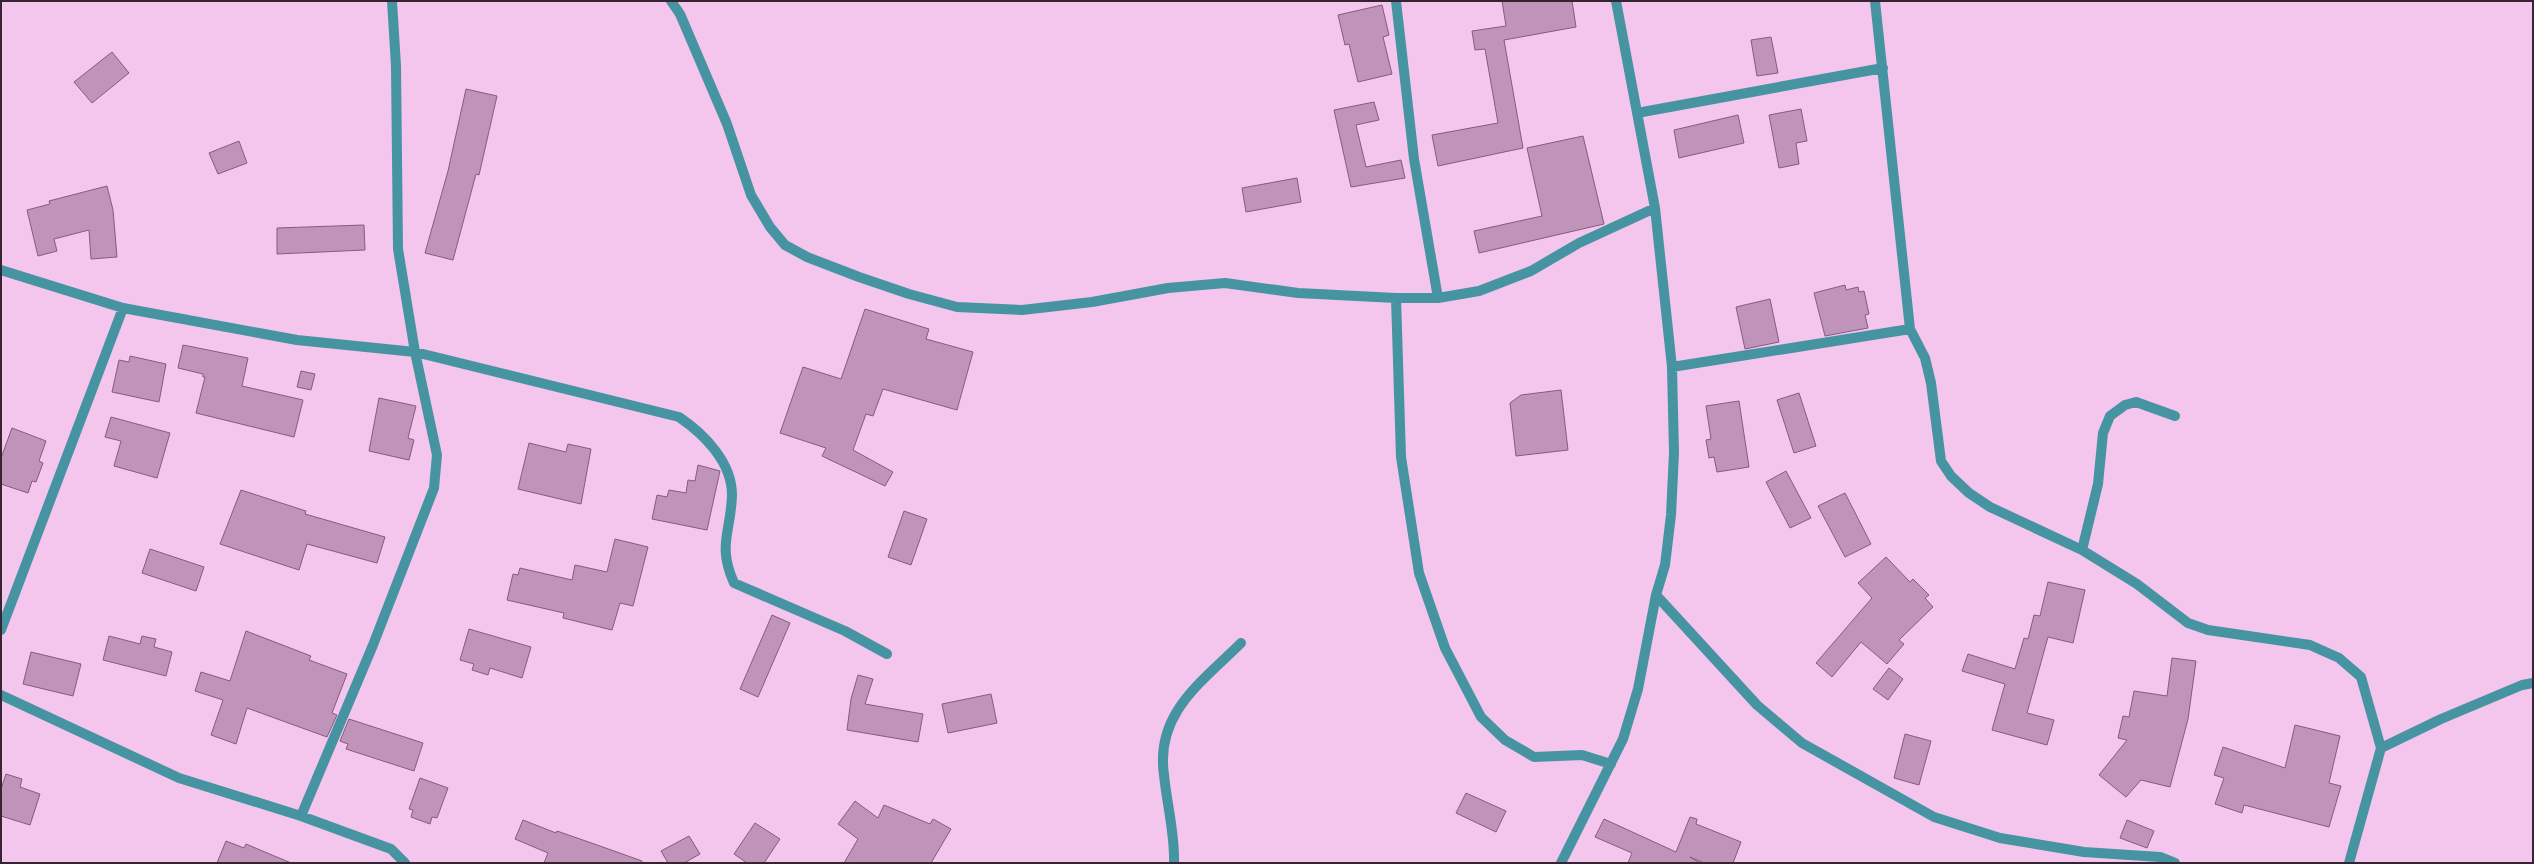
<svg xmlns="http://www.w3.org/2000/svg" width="2534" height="864" viewBox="0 0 2534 864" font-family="Commissioner,sans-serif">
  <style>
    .building { fill: #c094ba; stroke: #845b7e }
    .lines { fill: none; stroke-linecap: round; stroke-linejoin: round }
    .minor { stroke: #4694a2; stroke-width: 10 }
  </style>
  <rect width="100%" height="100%" fill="#f4c5ed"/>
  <path class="building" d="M1502,1h70l4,26 -72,13 19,108 -85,18 -6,-31 66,-12 -13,-74 -10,1 -3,-19 34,-5z
    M1382,5l7,30 -6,2 9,37 -34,8 -9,-38 -4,1 -7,-30z
    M1771,37l7,36 -21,3 -6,-36z
    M112,52l17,21 -37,30 -18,-21z
    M466,89l31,7 -18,79 -3,-1 -23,86 -28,-7 23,-82z
    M1374,102l5,18 -23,5 10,42 35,-7 4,18 -54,9 -17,-77z
    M1801,109l6,32 -11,2 3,21 -20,4 -10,-53z
    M1738,115l6,28 -65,15 -5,-28z
    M1583,136l21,88 -125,29 -5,-22 68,-15 -15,-68z
    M239,141l8,22 -29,11 -9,-21z
    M1297,178l4,24 -55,10 -4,-24z
    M107,186l6,24 4,47 -26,2 -2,-29 -35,9 3,12 -19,5 -11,-46 23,-6 -1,-3z
    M364,225l1,25 -88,4v-26z
    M1845,285l1,5 12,-3 1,5 5,-1 5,23 -4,1 3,13 -43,8 -11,-43z
    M1770,299l9,43 -34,7 -9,-42z
    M865,309l64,20 -3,10 47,13 -16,58 -74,-21 -10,27 -7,-2 -13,36 40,22 -8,14 -63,-30 4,-8 -46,-15 23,-66 38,12z
    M183,345l65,13 -6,28 61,14 -9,37 -98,-24 9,-36h-2v-3l-25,-6z
    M130,356l36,8 -7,38 -47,-10 7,-32 10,2z
    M301,371l14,3 -4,16 -14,-3z
    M1561,390l7,60 -52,6 -6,-53 11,-8z
    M1799,393l17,53 -22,7 -17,-53z
    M379,398l37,8 -8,32 6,2 -5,20 -40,-9z
    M1739,401l10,66 -32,5 -3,-15 -5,1 -3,-18 5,-1 -5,-33z
    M111,417l59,16 -13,45 -43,-12 7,-25 -16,-4z
    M12,428l34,13 -7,20 4,2 -7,19 -4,-1 -4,12 -27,-9v-26z
    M529,443l37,9 2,-8 23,5 -10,55 -63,-15z
    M698,465l22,6 -13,59 -55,-11 5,-24 10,2 2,-7 17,3 2,-13 7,1z
    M1786,471l25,47 -21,10 -24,-46z
    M241,490l65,21 -1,3 80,23 -8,26 -70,-19 -8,26 -79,-26z
    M1845,493l26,51 -26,13 -27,-51z
    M904,511l23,8 -16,46 -23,-8z
    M615,539l33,8 -15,59 -13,-3 -8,27 -49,-12 1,-5 -57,-13 6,-26 5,1 2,-7 52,12 3,-15 32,7z
    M150,549l54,18 -8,24 -54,-18z
    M1886,557l24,25 3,-3 16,16 -4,3 8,9 -34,33 5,4 -17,20 -26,-22 -29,35 -16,-14 56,-65 -14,-15z
    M2048,582l37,8 -12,53 -25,-6 -21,76 27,7 -7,25 -55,-15 13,-46 -43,-13 6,-17 47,15 9,-31 4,1 6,-24 6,1z
    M772,615l18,8 -32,74 -18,-8z
    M469,629l62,18 -9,31 -32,-10 -2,7 -16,-5 2,-6 -14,-4z
    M246,631l65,25 -2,4 38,14 -15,39 5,2 -10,22 -80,-29 -11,36 -25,-9 12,-35 -28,-9 6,-19 29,9z
    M109,636l31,8 2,-8 14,3 -2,8 18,5 -6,24 -63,-16z
    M31,652l50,12 -8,32 -50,-12z
    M2172,658l24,3 -8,58 -18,68 -29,-7 -15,17 -27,-22 28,-35 -9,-2 5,-22 6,1 5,-26 33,5z
    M1889,668l14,11 -15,21 -15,-11z
    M858,675l15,4 -8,25 58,10 -5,28 -71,-12 4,-31z
    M991,694l6,29 -49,10 -6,-29z
    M349,719l74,24 -9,28 -68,-22 2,-5 -8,-3z
    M2295,725l45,11 -11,47 12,3 -12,41 -85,-22 -2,8 -27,-9 9,-26 -10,-3 9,-28 62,21z
    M1905,734l26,7 -12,44 -25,-7z
    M6,774l16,5 -2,8 20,7 -10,31 -29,-9v-27z
    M420,778l28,10 -11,30 -5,-1 -2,7 -19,-7 2,-7 -4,-1z
    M1466,793l40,18 -10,21 -40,-19z
    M855,801l23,17 6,-13 46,19 3,-5 18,10 -20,34h-87l14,-24 -20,-15z
    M1690,817l7,2 -1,5 45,18 -8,21h-29l-14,-6 10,6h-72l4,-10 -37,-16 9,-18 72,33z
    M523,820l33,13 1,-2 43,15 42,15v2h-98l4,-10 -33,-14z
    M2127,820l27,11 -7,17 -27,-10z
    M755,823l25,16 -16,24h-17l-13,-9z
    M689,836l11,18 -16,9h-16l-7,-12z
    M226,841l18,7 2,-4 45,19h-74z"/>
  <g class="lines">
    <path class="minor" d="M671,1l9,13 47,110 24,71 19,32 15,18 22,12 52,20 50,17 48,13 65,3 70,-8 76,-14 57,-5 73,10 98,5h42l41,-7 52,-20 48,-28 76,-35
      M1396,1l18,158 24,139
      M1875,1l35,328 15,29 6,25 10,78 10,15 18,17 21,14 92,43 55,34 51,39 20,7 102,15 29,13 22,19 20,71 -32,115
      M1637,113l246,-45
      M1,270l122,38 174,32 118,12 264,65c25,17 53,45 53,78 -1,37 -15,50 2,88l111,48 42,23
      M1396,298l5,159 18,116 26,75 36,69 24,23 29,17 48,-2 29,9
      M1672,367l238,-38
      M2082,550l16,-66 5,-51 7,-17 15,-11 11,-3 39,14
      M1656,595l101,110 45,38 132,74 66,21 84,14 76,5 15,6
      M1,630l122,-322
      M1,695l178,83 122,38 90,33 14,14
      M2381,748l60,-29 81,-34 11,-2
      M301,816l72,-171 61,-157 3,-33 -22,-103 -17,-103 -2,-183 -4,-65
      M1174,863c1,-29 -7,-58 -10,-88 -9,-62 38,-93 77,-132
      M1561,863l62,-124 15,-50 18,-94 9,-30 6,-50 3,-62 -2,-86 -17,-159 -39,-207"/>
  </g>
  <rect width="2534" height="864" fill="none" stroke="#352433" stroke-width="4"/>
</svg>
